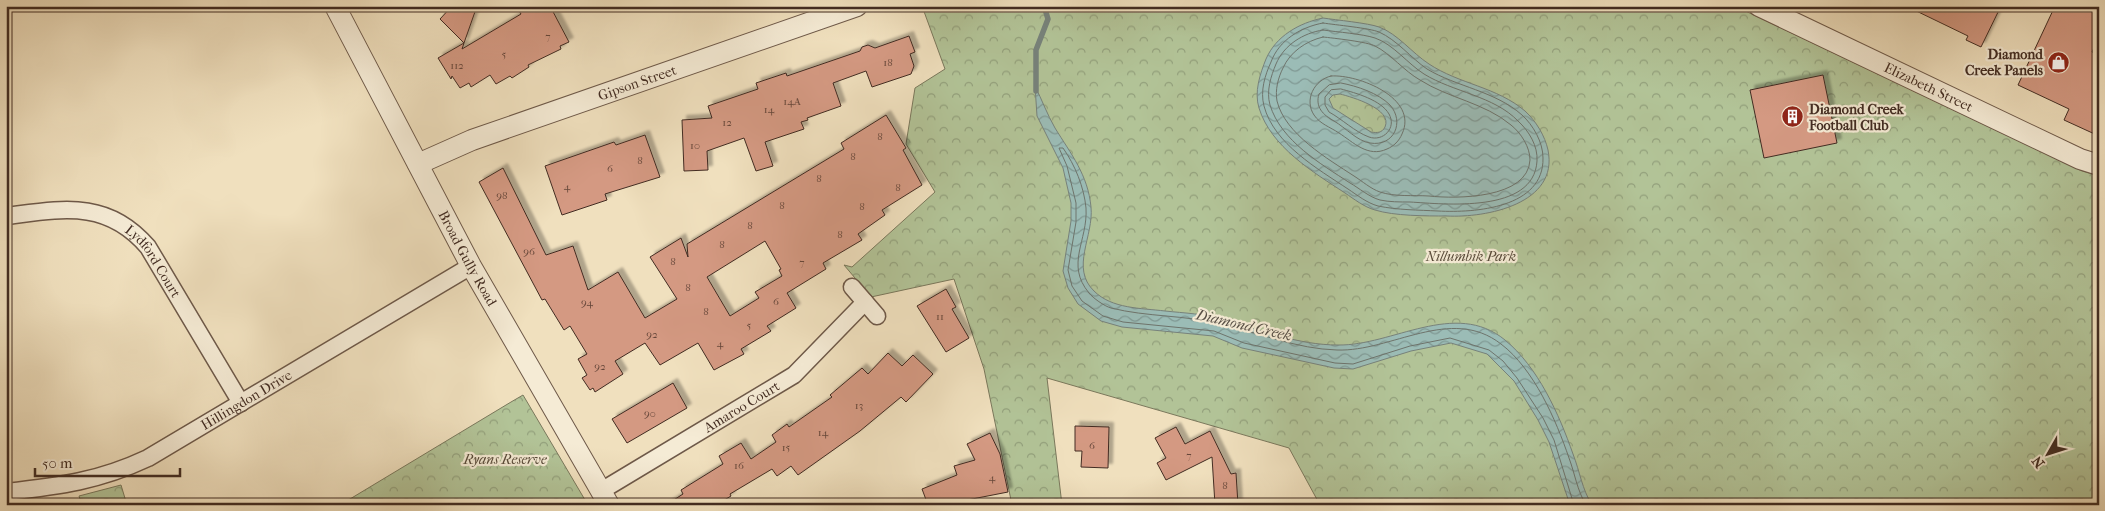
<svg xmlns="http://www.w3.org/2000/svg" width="2105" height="511" viewBox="0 0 2105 511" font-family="'IM FELL French Canon',serif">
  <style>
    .park { fill: url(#park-crowns); stroke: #7a785c }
    .water { fill: url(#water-waves); stroke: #77827b; fill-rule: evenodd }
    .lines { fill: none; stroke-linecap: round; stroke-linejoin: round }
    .shore { stroke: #6e746c; stroke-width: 1 }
    .stream { stroke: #77827b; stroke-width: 5.5 }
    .building { fill: #d49982; stroke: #422c22; fill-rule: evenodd; filter: url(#shadow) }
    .minor-casing { stroke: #6e5949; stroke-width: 19 }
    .tertiary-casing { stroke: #6e5949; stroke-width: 22 }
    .minor { stroke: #f5ebd5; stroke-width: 16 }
    .tertiary { stroke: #f5ebd5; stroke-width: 20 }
    .labels { text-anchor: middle; stroke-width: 4.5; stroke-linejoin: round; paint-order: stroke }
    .number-label { font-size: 11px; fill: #66473a }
    .poi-label { font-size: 14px; font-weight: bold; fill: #422c22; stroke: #f5ebd5; text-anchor: end }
    .street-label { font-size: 14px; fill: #422c22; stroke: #f5ebd5 }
    .park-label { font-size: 14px; font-style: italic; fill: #584a39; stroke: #f5ebd5 }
    .water-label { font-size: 15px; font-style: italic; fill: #585047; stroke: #f5ebd5 }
  </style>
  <defs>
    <pattern id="park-crowns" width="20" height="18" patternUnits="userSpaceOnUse" patternTransform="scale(1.25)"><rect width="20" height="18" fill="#b2c397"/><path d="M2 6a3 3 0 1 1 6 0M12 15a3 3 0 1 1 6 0" fill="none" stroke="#929f7b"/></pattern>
    <pattern id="water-waves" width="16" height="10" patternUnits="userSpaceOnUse" patternTransform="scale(1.25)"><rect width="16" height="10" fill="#9bbcb6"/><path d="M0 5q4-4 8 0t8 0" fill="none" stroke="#809994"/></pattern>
    <filter id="shadow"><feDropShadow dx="4.5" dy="-4.5" stdDeviation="1" flood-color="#0004"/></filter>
  </defs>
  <rect width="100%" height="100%" fill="#f0e0be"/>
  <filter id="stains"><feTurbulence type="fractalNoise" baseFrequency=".004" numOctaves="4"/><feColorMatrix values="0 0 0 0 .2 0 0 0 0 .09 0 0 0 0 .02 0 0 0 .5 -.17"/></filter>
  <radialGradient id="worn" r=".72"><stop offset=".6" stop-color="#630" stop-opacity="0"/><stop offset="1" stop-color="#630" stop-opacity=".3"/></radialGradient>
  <path class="park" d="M922,6h813l347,165 17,5v329h-779l-31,-57 -242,-70 15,127h-50l-28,-136 -30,-90 -83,18 -27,-32 8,2 83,-75 -29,-48 9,-56 30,-19z
    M523,395l65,110h-248l171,-103z
    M121,485l6,20h-45l-3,-9z"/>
  <path class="water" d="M1323,18c13,2 45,5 56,9 19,7 33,26 50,37 30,20 68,23 96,47 11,10 20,25 23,39 11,54 -62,68 -101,66 -21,0 -53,0 -72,-6 -11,-3 -21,-11 -30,-17 -32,-21 -74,-46 -86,-85 -5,-16 1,-34 7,-49 10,-23 33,-36 57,-41zM1340,94c12,3 53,15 45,33 -3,6 -8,6 -14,5l-38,-24 -4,-9 4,-4z
    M1035,86c7,14 12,28 20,42 16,26 33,47 36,79 3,29 -21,61 3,84 18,18 47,17 71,20 19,2 40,3 58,8 38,11 75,26 115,26 54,1 117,-46 167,-5 33,27 54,74 68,114 7,18 9,35 19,51h-22l-21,-63 -11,-22 -24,-39 -27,-27 -36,-11 -40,8 -58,18 -19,-1 -92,-20 -29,-12 -91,-9 -21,-6 -23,-17 -10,-16 -5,-17 8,-50v-18l-8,-35 -26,-52z"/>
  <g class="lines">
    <path class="shore" d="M1323,23c13,2 46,5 56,9 18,8 32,26 48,37 30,18 68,22 95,46 11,10 21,27 21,43 1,50 -68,55 -105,53 -19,-1 -41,-1 -60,-5 -11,-3 -21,-11 -30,-17 -30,-20 -74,-45 -84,-83 -4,-15 1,-31 7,-44 8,-22 30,-35 52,-39z
      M1323,30c14,2 40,4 52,8 18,6 33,26 49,36 29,18 70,22 94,47 11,10 20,25 19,40 -3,53 -93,43 -127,41 -10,0 -21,0 -30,-2 -11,-3 -21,-12 -30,-17 -29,-19 -69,-42 -80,-78 -4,-14 1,-29 6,-41 8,-19 27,-31 47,-34z
      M1323,37c10,1 45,5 52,9 16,8 29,25 45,34 28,18 65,23 91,45 10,8 19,22 19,35 -2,39 -74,39 -101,36 -16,-1 -34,1 -49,-4 -9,-3 -18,-11 -26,-16 -26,-17 -69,-42 -77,-75 -2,-11 1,-23 6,-33 7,-16 23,-27 40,-31z
      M1331,76c27,-2 88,22 71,58 -3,7 -8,12 -15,15 -19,9 -34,-7 -48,-16 -9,-6 -19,-9 -25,-18 -10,-15 0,-35 17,-39z
      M1341,83c16,3 37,10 49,22 15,17 4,42 -20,38 -13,-2 -24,-15 -36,-22 -11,-6 -19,-14 -15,-27l10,-9z
      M1341,89c15,4 40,11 48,25 8,14 -6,28 -20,23 -14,-5 -27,-18 -40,-25l-4,-7v-8l6,-7z
      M1574,505l-20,-65 -11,-22 -26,-40 -14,-17 -14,-11 -39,-12 -40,8 -57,18 -18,-1 -91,-20 -30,-12 -91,-9 -20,-6 -21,-15 -10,-15 -4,-16 8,-48v-19l-9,-37 -8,-18h4c12,17 21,39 23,60 2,33 -21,56 3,85 4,5 15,13 22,15 36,9 74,7 110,16 39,9 76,25 116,26 54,2 114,-45 164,-6 33,25 55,76 68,114 6,16 8,32 17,47"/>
    <path class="stream" d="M1036,91v-41l12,-31 -4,-13"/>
  </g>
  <path class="building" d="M452,6h25l-13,37 -24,-24z
    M516,6h34l19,36 -9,4 1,3 -33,16 1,2 -17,11 -2,-2 -14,8 -6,-9 -19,12 -2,-4 -9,5 -8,-12 -1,3 -13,-21 26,-15 -2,6 59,-35z
    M1906,6h95l-20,41 -15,-7 2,-4z
    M2055,6h44v32l-7,14 7,3v81l-35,-16 5,-11 -51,-24z
    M909,36l6,16 -5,2 4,12 -3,8 -39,13 -6,-16 -33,12 8,23 -34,12 1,2 -7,2 3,7 -39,13 8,24 -17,5 -12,-33 -37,13 1,19 -24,1 -2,-51 30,-2 -4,-12 50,-17 -2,-6 30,-10 1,3 73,-25 2,-4 6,-2 7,3z
    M1823,75l14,68 -73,15 -14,-68z
    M886,115l20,33 -3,2 19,35 -40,25 3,5 -27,19 4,6 -39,23 3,6 -39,24 9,15 -29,18 4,5 -30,18 3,5 -30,16 -16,-27 -38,22 -15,-22 -30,18 8,13 -28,18 -2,-4 -3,2 -8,-12 5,-3 -9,-16 9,-5 -17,-28 -6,4 -19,-31 -3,1 -63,-118 24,-14 43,87 27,-9 15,44 30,-18 27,46 32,-19 -27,-42 31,-19 7,19 -1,-13 157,-95 -3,-6zM765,241l16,28 -2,1 3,6 -27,16 4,6 -29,18 -23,-39z
    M645,135l15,42 -55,17 2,6 -45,15 -17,-49 69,-24 2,3z
    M946,289l10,18 -4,2 17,29 -23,14 -29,-46z
    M888,353l14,13 11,-11 20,19 -27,28 -5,-5 -41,34 -62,44 -7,-9 -14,10 -5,-7 -42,25 1,2 -15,9h-50l17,-11 -2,-4 42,-26 -4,-8 22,-13 10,16 25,-17 -4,-7 15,-11 2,3 43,-30 -2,-2 32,-27 6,6z
    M673,383l14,25 -60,35 -15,-24z
    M1075,426l34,1 -1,41 -27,-1 1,-16h-7z
    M1176,427l9,17 25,-13 21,43 5,-1 2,32h-23l-3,-48 -46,23 -9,-17 9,-5 -11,-20z
    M990,433l10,21 8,38 -46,9 1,4h-35l-6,-16 35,-14 -3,-9 21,-6 -8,-16z"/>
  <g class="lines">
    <defs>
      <g id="minor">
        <path id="s1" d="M6,216c56,-7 101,-17 142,31l93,156"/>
        <path d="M852,287l25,29"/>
        <path id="s2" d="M601,491l193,-116 71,-73"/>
        <path id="s3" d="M6,492c54,-6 93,-11 142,-34l323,-192"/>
      </g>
      <g id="tertiary">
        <path id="s4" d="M335,6l136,260 138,239"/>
        <path id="s5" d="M1759,6l321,153 19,6"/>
        <path id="s6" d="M418,164l54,-24 385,-134"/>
      </g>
    </defs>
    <use href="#minor" class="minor-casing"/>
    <use href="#tertiary" class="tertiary-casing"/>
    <use href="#minor" class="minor"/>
    <use href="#tertiary" class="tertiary"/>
  </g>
  <defs>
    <symbol id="shop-disc" viewBox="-11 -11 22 22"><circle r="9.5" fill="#8f2418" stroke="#f5ebd5"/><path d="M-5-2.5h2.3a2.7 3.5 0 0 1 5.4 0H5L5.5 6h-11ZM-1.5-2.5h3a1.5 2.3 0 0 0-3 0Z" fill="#fff"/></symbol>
    <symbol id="building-disc" viewBox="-11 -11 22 22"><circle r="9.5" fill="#8f2418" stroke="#f5ebd5"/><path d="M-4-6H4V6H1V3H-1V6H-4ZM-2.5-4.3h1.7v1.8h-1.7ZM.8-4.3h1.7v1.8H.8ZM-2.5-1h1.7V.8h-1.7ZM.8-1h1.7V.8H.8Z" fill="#fff"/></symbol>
  </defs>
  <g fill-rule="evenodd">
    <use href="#shop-disc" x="2046" y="50" width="25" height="25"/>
    <use href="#building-disc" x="1780" y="104" width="25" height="25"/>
  </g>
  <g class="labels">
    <g class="number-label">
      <text x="548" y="40">7</text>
      <text x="504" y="58">5</text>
      <text x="888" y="66">18</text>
      <text x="457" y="69">112</text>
      <text x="792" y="105">14A</text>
      <text x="769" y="113">14</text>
      <text x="727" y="126">12</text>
      <text x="880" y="140">8</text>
      <text x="695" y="149">10</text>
      <text x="853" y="160">8</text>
      <text x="640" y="164">8</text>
      <text x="610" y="172">6</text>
      <text x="819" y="182">8</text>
      <text x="567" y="190">4</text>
      <text x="898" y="191">8</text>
      <text x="502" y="199">98</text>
      <text x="782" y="209">8</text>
      <text x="862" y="210">8</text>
      <text x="750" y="229">8</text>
      <text x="840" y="238">8</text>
      <text x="722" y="248">8</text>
      <text x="529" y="255">96</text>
      <text x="673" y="265">8</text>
      <text x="802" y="266">7</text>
      <text x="688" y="291">8</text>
      <text x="776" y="305">6</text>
      <text x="587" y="306">94</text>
      <text x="706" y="315">8</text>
      <text x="940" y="320">11</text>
      <text x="749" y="329">5</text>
      <text x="652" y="338">92</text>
      <text x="720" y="347">4</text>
      <text x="600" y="370">92</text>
      <text x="859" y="409">13</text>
      <text x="650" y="417">90</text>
      <text x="823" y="436">14</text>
      <text x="1092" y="449">6</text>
      <text x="786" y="451">15</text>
      <text x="1189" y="459">7</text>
      <text x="739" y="469">16</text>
      <text x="992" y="481">4</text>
      <text x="1225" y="489">8</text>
    </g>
    <g class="poi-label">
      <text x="2043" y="59">Diamond<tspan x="2043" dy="16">Creek Panels</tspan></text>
      <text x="1809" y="114" text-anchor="start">Diamond Creek<tspan x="1809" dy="16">Football Club</tspan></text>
    </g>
    <g class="street-label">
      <text dy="5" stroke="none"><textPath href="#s6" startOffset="234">Gipson Street</textPath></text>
      <text dy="5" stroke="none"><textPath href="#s5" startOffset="188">Elizabeth Street</textPath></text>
      <text dy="5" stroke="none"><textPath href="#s4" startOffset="285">Broad Gully Road</textPath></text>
      <text dy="5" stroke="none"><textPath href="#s1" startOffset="168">Lydford Court</textPath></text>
      <text dy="5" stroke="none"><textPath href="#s3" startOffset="261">Hillingdon Drive</textPath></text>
      <text dy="5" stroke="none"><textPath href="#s2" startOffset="164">Amaroo Court</textPath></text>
    </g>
    <g class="park-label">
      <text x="1471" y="261">Nillumbik Park</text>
      <text x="505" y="464">Ryans Reserve</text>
    </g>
    <g class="water-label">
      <text transform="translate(1244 325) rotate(13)" y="5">Diamond Creek</text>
    </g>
  </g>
  <rect width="2105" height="511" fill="none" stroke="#f0e0be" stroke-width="25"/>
  <rect x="8" y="8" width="2090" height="496" fill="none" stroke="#422c22" stroke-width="2.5"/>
  <rect x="12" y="12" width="2080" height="486" fill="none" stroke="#422c22"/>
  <g transform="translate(2048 454) rotate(231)" stroke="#f5ebd5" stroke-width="4" paint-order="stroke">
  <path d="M0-4L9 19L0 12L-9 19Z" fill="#422c22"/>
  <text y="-8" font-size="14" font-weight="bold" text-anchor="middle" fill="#422c22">N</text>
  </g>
  <path d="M35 468v8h145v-8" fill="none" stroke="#422c22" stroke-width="2.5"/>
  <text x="42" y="468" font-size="15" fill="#422c22" stroke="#f5ebd5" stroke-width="4" paint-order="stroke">50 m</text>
  <rect width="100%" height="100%" filter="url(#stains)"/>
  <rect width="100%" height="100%" fill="url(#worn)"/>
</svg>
